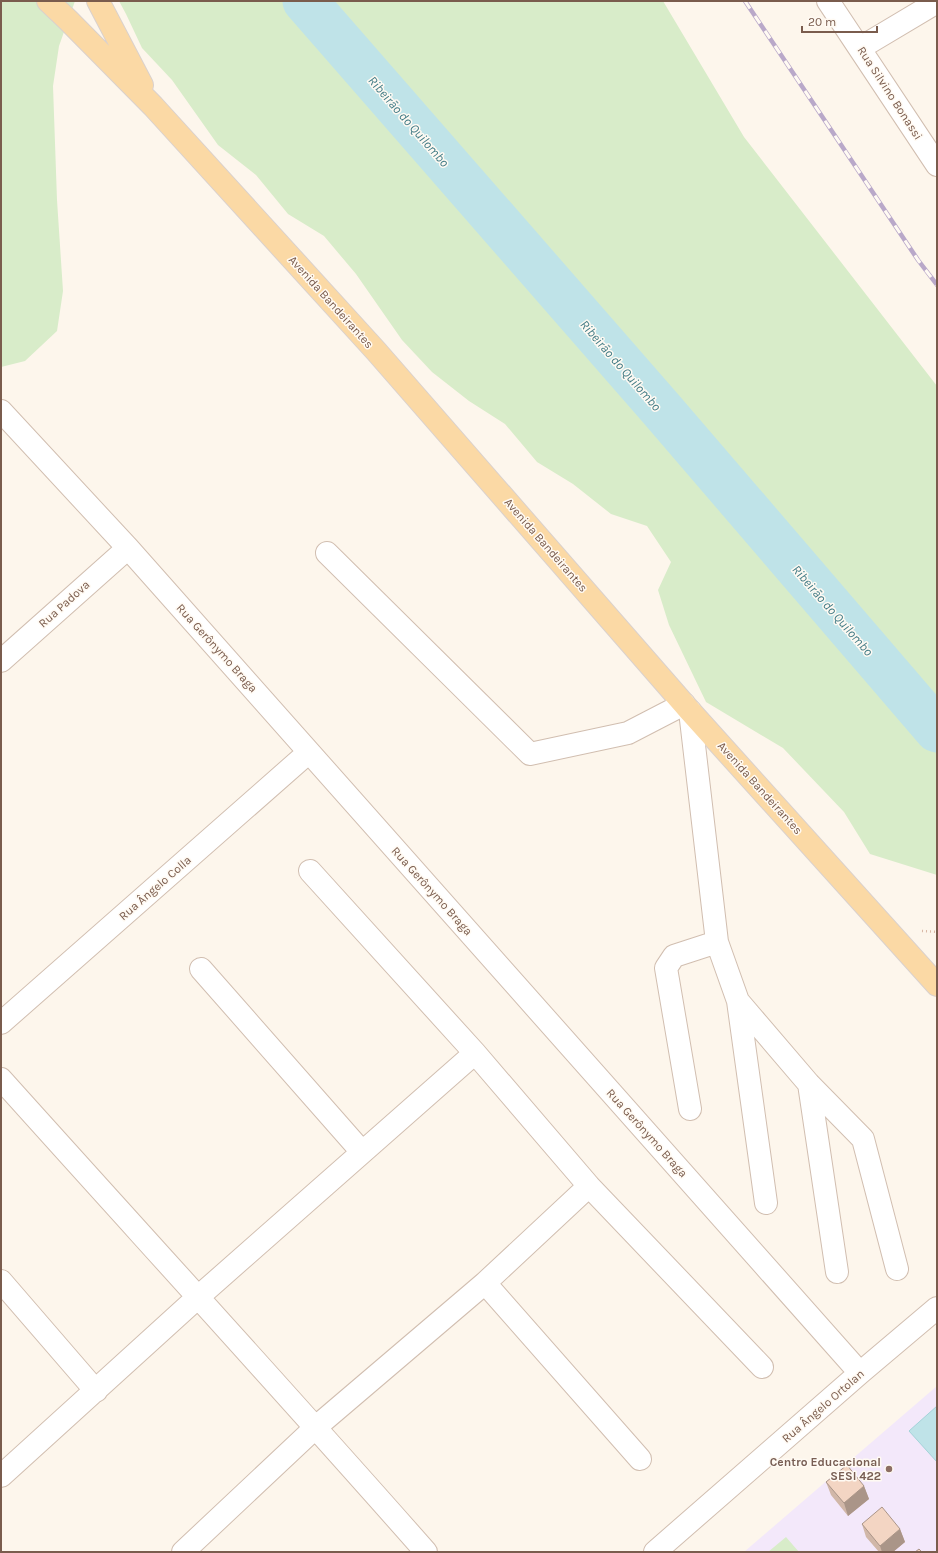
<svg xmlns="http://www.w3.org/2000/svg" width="938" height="1553" viewBox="0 0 938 1553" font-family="Karla,sans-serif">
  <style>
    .education { fill: #f3e8fa }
    .green { fill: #d8ecc9 }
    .water { fill: #bfe3e8; stroke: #a5d3da }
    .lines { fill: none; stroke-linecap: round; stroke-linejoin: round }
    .river { stroke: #bfe3e8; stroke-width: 45 }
    .minor-casing { stroke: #d1beb0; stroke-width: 24 }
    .major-casing { stroke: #dad1cd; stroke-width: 24 }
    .path { stroke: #d9b8a5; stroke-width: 2.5; stroke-dasharray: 1 3; stroke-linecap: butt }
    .minor { stroke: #fff; stroke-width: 22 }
    .major { stroke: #fbd9a5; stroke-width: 22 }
    .rail-casing { stroke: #b9a8c9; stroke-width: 4.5 }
    .rail { stroke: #fffaf3; stroke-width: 3; stroke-dasharray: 9; stroke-linecap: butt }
    .wall { fill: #d1b7a8 }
    .shaded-wall { fill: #aa9588 }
    .building { fill: #f3d5c3; stroke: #aa9588 }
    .education-dot { fill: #8d6e63; stroke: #fffaf3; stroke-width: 1.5 }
    .labels { text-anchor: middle; stroke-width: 3; stroke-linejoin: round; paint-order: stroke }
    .street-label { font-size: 12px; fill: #7a5c4d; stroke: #fffaf3 }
    .education-label { font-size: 12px; font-weight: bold; fill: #785e54; stroke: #fffaf3; text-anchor: end }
    .water-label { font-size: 13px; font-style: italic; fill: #437c86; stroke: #fffaf3 }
  </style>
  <rect width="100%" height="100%" fill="#fdf6ec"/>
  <path class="education" d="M937,1386v166h-193z"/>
  <path class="green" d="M1,1h74l-16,45 -6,40 4,114 6,91 -6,40 -32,30 -24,6z
    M119,1h544l81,136 193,249v489l-67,-21 -26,-42 -61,-64 -77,-46 -37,-77 -11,-35 13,-28 -24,-36 -36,-12 -38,-30 -36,-22 -32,-38 -36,-23 -37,-29 -30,-32 -46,-66 -32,-38 -36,-22 -32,-39 -38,-30 -46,-65 -30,-32 -16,-34z
    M786,1537l13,15h-31z"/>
  <path class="water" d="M937,1406v56l-28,-31z"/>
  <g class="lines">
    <path class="river" d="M305,1l357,409 275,320"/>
    <defs>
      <path id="minor" d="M828,1l109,164
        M860,48l77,-46
        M1,411l127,137 732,825
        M327,553l203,201 98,-21 56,-29
        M1,661l127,-113
        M690,711l27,231 21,59 71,83 54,55 34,130
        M310,871l165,182 114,133 173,181
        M201,969l161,183
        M738,1001l28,202
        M1,1023l308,-271
        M1,1079c142,158 285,314 425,473
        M809,1084l28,188
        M690,1109l-24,-141 8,-12 43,-14
        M1,1281l95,110
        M485,1283l155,176
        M1,1476l196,-178 278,-245
        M183,1552l133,-125 169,-144 104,-97
        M655,1552l205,-179 77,-65"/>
      <path id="major" d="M48,1l20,19 85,86 223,245 314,360 247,274
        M98,1l44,84"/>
    </defs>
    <use href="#minor" class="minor-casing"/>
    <use href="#major" class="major-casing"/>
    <path class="path" d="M922,931l15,1"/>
    <use href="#minor" class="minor"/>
    <use href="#major" class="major"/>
    <defs>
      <path id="rail" d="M745,1l173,259 19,25"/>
    </defs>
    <use href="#rail" class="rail-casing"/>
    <use href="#rail" class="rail"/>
  </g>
  <path class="wall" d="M826,1482l38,4 5,13 -21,17 -17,-21z
    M862,1524l38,5 5,13 -12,10h-14l-13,-15z"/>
  <path class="shaded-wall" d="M864,1486l5,13 -21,17 -4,-13z
    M900,1529l5,13 -12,10h-11l-2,-6z"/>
  <path class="building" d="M847,1465l17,21 -20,17 -18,-21z
    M882,1507l18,22 -20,17 -18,-22z
    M919,1549l3,3h-7z"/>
  <circle class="education-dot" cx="889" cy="1469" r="4"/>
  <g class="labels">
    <g class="street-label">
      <text transform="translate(890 93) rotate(57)" y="4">Rua Silvino Bonassi</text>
      <text transform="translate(331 302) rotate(48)" y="4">Avenida Bandeirantes</text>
      <text transform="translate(546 545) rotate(49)" y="4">Avenida Bandeirantes</text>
      <text transform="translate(64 604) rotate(-42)" y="4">Rua Padova</text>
      <text transform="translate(217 648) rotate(48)" y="4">Rua Gerônymo Braga</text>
      <text transform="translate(760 788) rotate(48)" y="4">Avenida Bandeirantes</text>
      <text transform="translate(155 888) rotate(-41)" y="4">Rua Ângelo Colla</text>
      <text transform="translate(432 891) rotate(48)" y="4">Rua Gerônymo Braga</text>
      <text transform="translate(647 1133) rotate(48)" y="4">Rua Gerônymo Braga</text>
      <text transform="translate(823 1406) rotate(-41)" y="4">Rua Ângelo Ortolan</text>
    </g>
    <g class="education-label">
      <text x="881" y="1466">Centro Educacional<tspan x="881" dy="14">SESI 422</tspan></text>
    </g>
    <g class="water-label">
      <text transform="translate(409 121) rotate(49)" y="5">Ribeirão do Quilombo</text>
      <text transform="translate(621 365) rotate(49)" y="5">Ribeirão do Quilombo</text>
      <text transform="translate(833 610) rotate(49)" y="5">Ribeirão do Quilombo</text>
    </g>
  </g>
  <rect width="938" height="1553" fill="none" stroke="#7a5c4d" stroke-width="4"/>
  <path d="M802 26v6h75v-6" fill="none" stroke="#7a5c4d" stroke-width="2"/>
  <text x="808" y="26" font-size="12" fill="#7a5c4d" stroke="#fffaf3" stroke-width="3" paint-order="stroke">20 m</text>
</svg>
